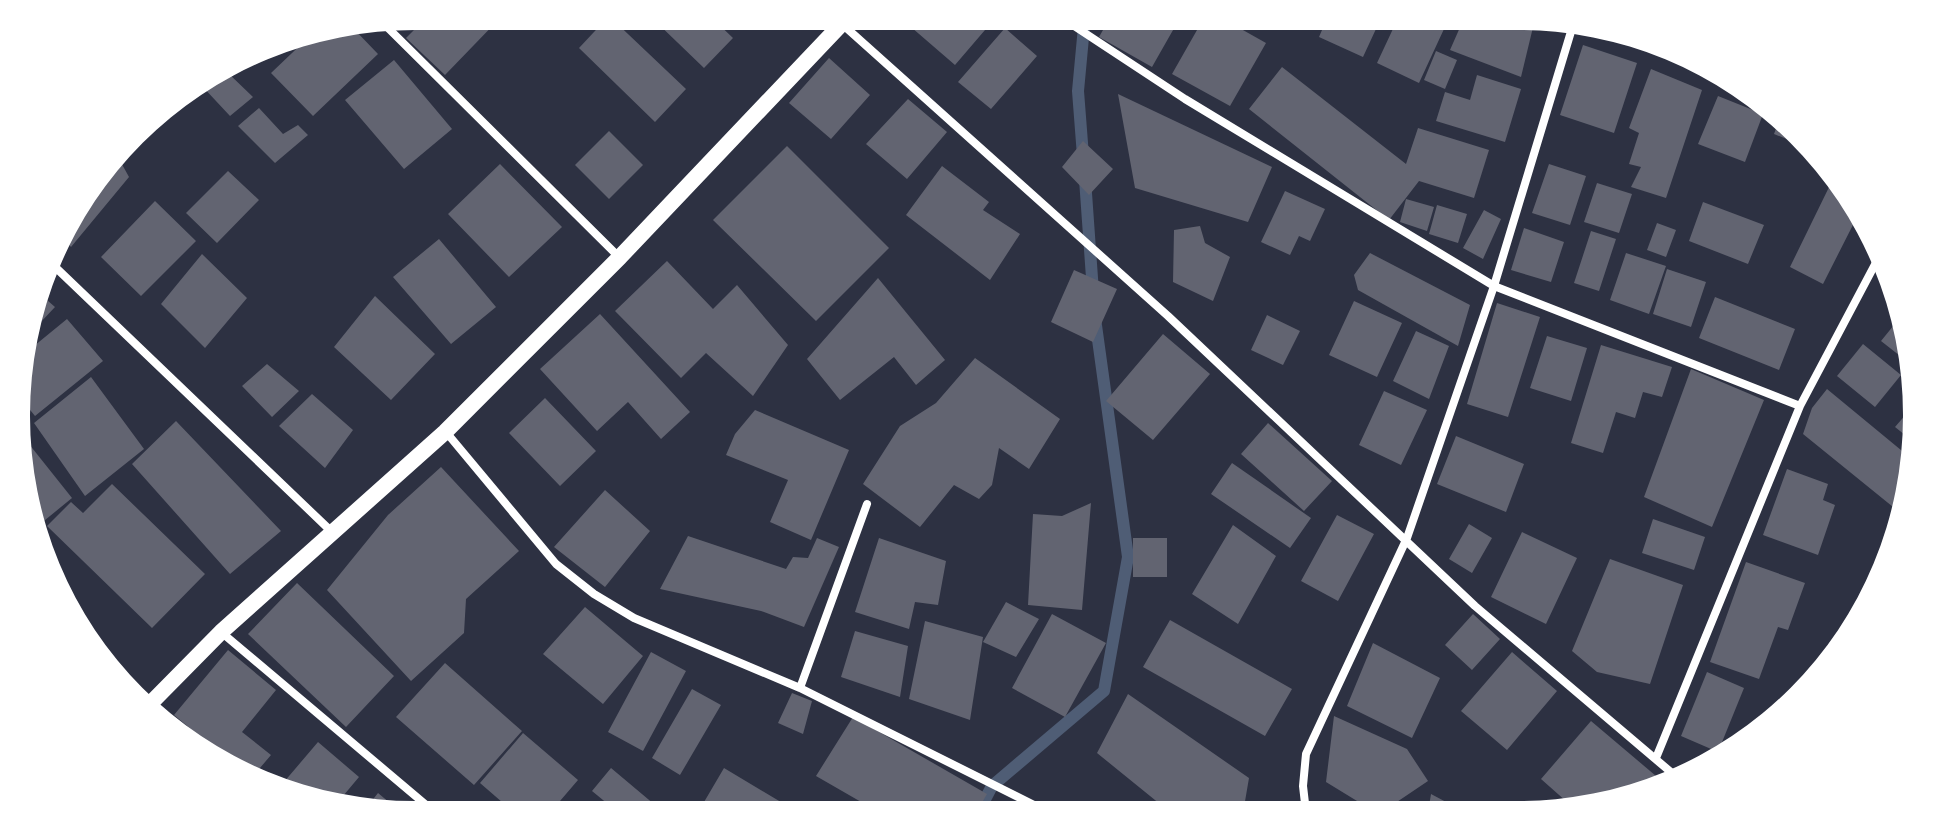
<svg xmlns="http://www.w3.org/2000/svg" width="1933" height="831" viewBox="0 0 1933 831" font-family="Raleway,sans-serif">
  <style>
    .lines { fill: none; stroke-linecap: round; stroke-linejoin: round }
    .stream { stroke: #4f5d75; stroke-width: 12 }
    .building { fill: #626471 }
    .minor { stroke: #fff; stroke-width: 8 }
    .secondary { stroke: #fff; stroke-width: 16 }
  </style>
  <rect width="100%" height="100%" fill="#2d3142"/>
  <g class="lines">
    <path class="stream" d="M1083,156l-5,-65 7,-75
      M1085,179l8,113
      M978,813l14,-27 112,-95 24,-134 -33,-239"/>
  </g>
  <path class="building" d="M428,16h74l-57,59 -39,-37z
    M609,16l77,73 -31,33 -76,-74z
    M650,16h60l23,22 -29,30z
    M908,16h75l8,7 -36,42 -51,-44z
    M1111,16h70l-29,51 -53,-30z
    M1205,16h13l48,27 -36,63 -58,-32z
    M1328,16h54l-19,41 -44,-20z
    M1399,16h51l-31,67 -42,-20z
    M1465,16l70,3 -14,58 -71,-27z
    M352,27l26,27 -65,62 -42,-43 42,-40z
    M1005,28l32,28 -46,53 -33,-27z
    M1583,45l54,18 -23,70 -54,-18z
    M1436,51l21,9 -12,29 -21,-9z
    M829,58l41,37 -39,44 -42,-36z
    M394,60l58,69 -48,40 -59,-69z
    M1282,67l124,97 12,-36 71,22 -15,48 -55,-17 -30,39 -140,-111z
    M1651,69l51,21 -36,108 -35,-11 10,-20 -12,-3 10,-31 -10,-5z
    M227,72l26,25 -23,19 -28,-30z
    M1477,75l44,14 -16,53 -69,-21 9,-29 25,8z
    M1118,94l154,73 -24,55 -113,-34z
    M1718,96l45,18 -18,48 -47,-18z
    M908,99l39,33 -40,47 -41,-35z
    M259,108l24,26 15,-9 10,10 -33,28 -37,-37z
    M1781,115l19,25 -1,4 -25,-10z
    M609,131l34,34 -34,34 -34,-34z
    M1083,141l30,28 -24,26 -27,-28z
    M787,146l102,102 -73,73 -103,-101z
    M118,157l11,20 -58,70 -9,-10 8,-22z
    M500,164l62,63 -53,50 -61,-63z
    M1549,164l37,12 -16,49 -38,-12z
    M942,166l47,36 -6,8 37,24 -30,46 -84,-65z
    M228,171l31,29 -42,43 -31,-30z
    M1832,181l26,34 -35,69 -33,-17z
    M1597,183l35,11 -13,39 -35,-11z
    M1285,191l40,18 -15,32 -11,-5 -9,19 -29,-13z
    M1406,199l28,8 -7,24 -27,-9z
    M155,201l41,40 -55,55 -40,-39z
    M1703,202l61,23 -16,39 -59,-23z
    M1437,205l30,9 -9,29 -29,-9z
    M1484,210l17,9 -18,40 -20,-11z
    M1657,223l19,7 -10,27 -19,-7z
    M1200,226l5,17 25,14 -17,44 -40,-19 1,-52z
    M1524,228l40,14 -13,40 -40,-12z
    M1591,231l25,8 -17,52 -25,-8z
    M439,239l57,68 -45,37 -58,-67z
    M1370,253l100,52 -12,41 -100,-56 -4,-15z
    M1626,253l40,13 -17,48 -39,-14z
    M202,254l45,44 -42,50 -44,-44z
    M667,261l46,48 24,-24 51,60 -35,51 -47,-43 -25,25 -66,-67z
    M1667,269l39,13 -15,45 -38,-13z
    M1074,270l43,19 -24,53 -42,-20z
    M878,278l67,82 -29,25 -22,-28 -54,43 -33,-41z
    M40,294l15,13 -31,33v-2z
    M375,296l60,58 -44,46 -57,-53z
    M1715,297l80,32 -16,41 -80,-32z
    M1354,301l48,22 -25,54 -48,-22z
    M1497,303l43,14 -32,100 -41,-13z
    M600,314l90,98 -29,27 -33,-37 -31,29 -57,-62z
    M1267,315l33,16 -17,34 -32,-15z
    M67,319l36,42 -68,55 -13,-16 1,-45z
    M1898,320l11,43 -28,-22z
    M1416,331l33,15 -20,53 -36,-18z
    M1163,334l47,40 -57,66 -47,-39z
    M1547,336l40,12 -16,53 -41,-13z
    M1863,344l38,31 -26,32 -38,-31z
    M1601,345l71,22 -10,30 -19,-5 -8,26 -19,-6 -13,41 -32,-10z
    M975,358l85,61 -31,50 -30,-21 -7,37 -13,14 -25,-14 -34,42 -57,-43 37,-58 36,-23z
    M267,364l32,27 -27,26 -30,-31z
    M1691,369l73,31 -52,127 -68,-30z
    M91,377l53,72 -59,47 -51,-73z
    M1827,389l80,66 -9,56 -95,-77 9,-26z
    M1384,391l43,19 -26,55 -42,-20z
    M312,394l41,36 -28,38 -46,-42z
    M545,398l51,53 -36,35 -51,-53z
    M1914,405l-4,34 -15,-12z
    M755,410l94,40 -38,90 -41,-18 18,-42 -62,-25 9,-21z
    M176,421l105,110 -51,43 -98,-110z
    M1268,423l64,58 -28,30 -63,-57z
    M21,434l51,64 -33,27 -20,-57z
    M1456,436l68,28 -18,48 -69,-28z
    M1232,463l79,55 -21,30 -79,-54z
    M441,467l78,84 -53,48 -2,34 -53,48 -84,-91 61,-75z
    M1787,469l41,15 -5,16 12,5 -17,50 -55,-20z
    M112,484l93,90 -53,54 -105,-102 24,-24 12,11z
    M605,490l45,41 -45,56 -51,-40z
    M1091,503l-9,107 -54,-5 5,-91 29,2z
    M1337,515l37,19 -36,67 -37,-20z
    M1653,519l52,18 -11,33 -52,-17z
    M1469,524l23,14 -20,35 -23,-14z
    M1233,525l43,31 -38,68 -46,-30z
    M1522,532l55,26 -31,66 -55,-27z
    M688,536l98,33 7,-12 15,1 9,-20 22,9 -35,80 -43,-16 -101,-22z
    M879,538l67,23 -8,44 -23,-3 -6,27 -54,-17z
    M1133,538h34v39h-34z
    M1610,559l73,26 -33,99 -53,-12 -25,-21z
    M1746,562l59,21 -17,47 -10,-3 -19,52 -49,-17z
    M297,583l97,93 -48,51 -98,-93z
    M1006,602l33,17 -23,38 -33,-15z
    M585,607l58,49 -40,48 -60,-50z
    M1052,614l54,29 -41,74 -53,-29z
    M1473,614l27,25 -28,31 -27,-25z
    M1170,620l122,69 -27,47 -122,-69z
    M925,621l58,16 -13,83 -61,-21z
    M855,631l53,15 -8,51 -59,-20z
    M1373,643l67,35 -28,60 -65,-32z
    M228,650l48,40 -34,42 29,23 -17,20 -27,-16 -53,-44z
    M651,652l35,19 -43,80 -35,-19z
    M1512,652l45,39 -50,59 -46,-39z
    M445,663l77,68 -48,54 -78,-68z
    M1707,672l37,16 -26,64 -37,-16z
    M692,689l29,16 -41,70 -28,-17z
    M792,693l20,8 -9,33 -25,-11z
    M1128,694l121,84 -6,35h-72l-74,-60z
    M1334,716l73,33 21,32 -46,31h-7l-49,-30z
    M853,717l134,77 -11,19 -94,1 -66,-38z
    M1591,721l65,55 -14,16 -66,18 -35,-31z
    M523,733l55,47 -30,35h-31l-37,-32z
    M318,742l41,35 -21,25 -51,-8 -9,-5z
    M611,768l50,42 -4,4h-37l-28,-23z
    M724,768l77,46h-104z
    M378,793l24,20 -35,-6z
    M1431,794l34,18h-37z"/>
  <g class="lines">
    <path class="minor" d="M1059,16l126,83 309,187 306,120
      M382,22l237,235
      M842,24l326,292 307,290 204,173
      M1621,33l60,25
      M52,264l280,268
      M446,432l110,132 38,30 40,24 166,70 250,125
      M221,632l217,183
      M800,688l67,-184
      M1656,758l144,-352 80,-151
      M1306,812l-3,-26 3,-32 101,-216 87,-252 79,-261"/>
    <path class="secondary" d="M146,708l75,-76 224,-200 175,-175 229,-241"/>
  </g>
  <path d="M0 0H1933V831H0ZM415 30H1518A385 385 0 0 1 1903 415V416A385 385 0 0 1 1518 801H415A385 385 0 0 1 30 416V415A385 385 0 0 1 415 30Z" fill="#fff" fill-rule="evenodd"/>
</svg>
